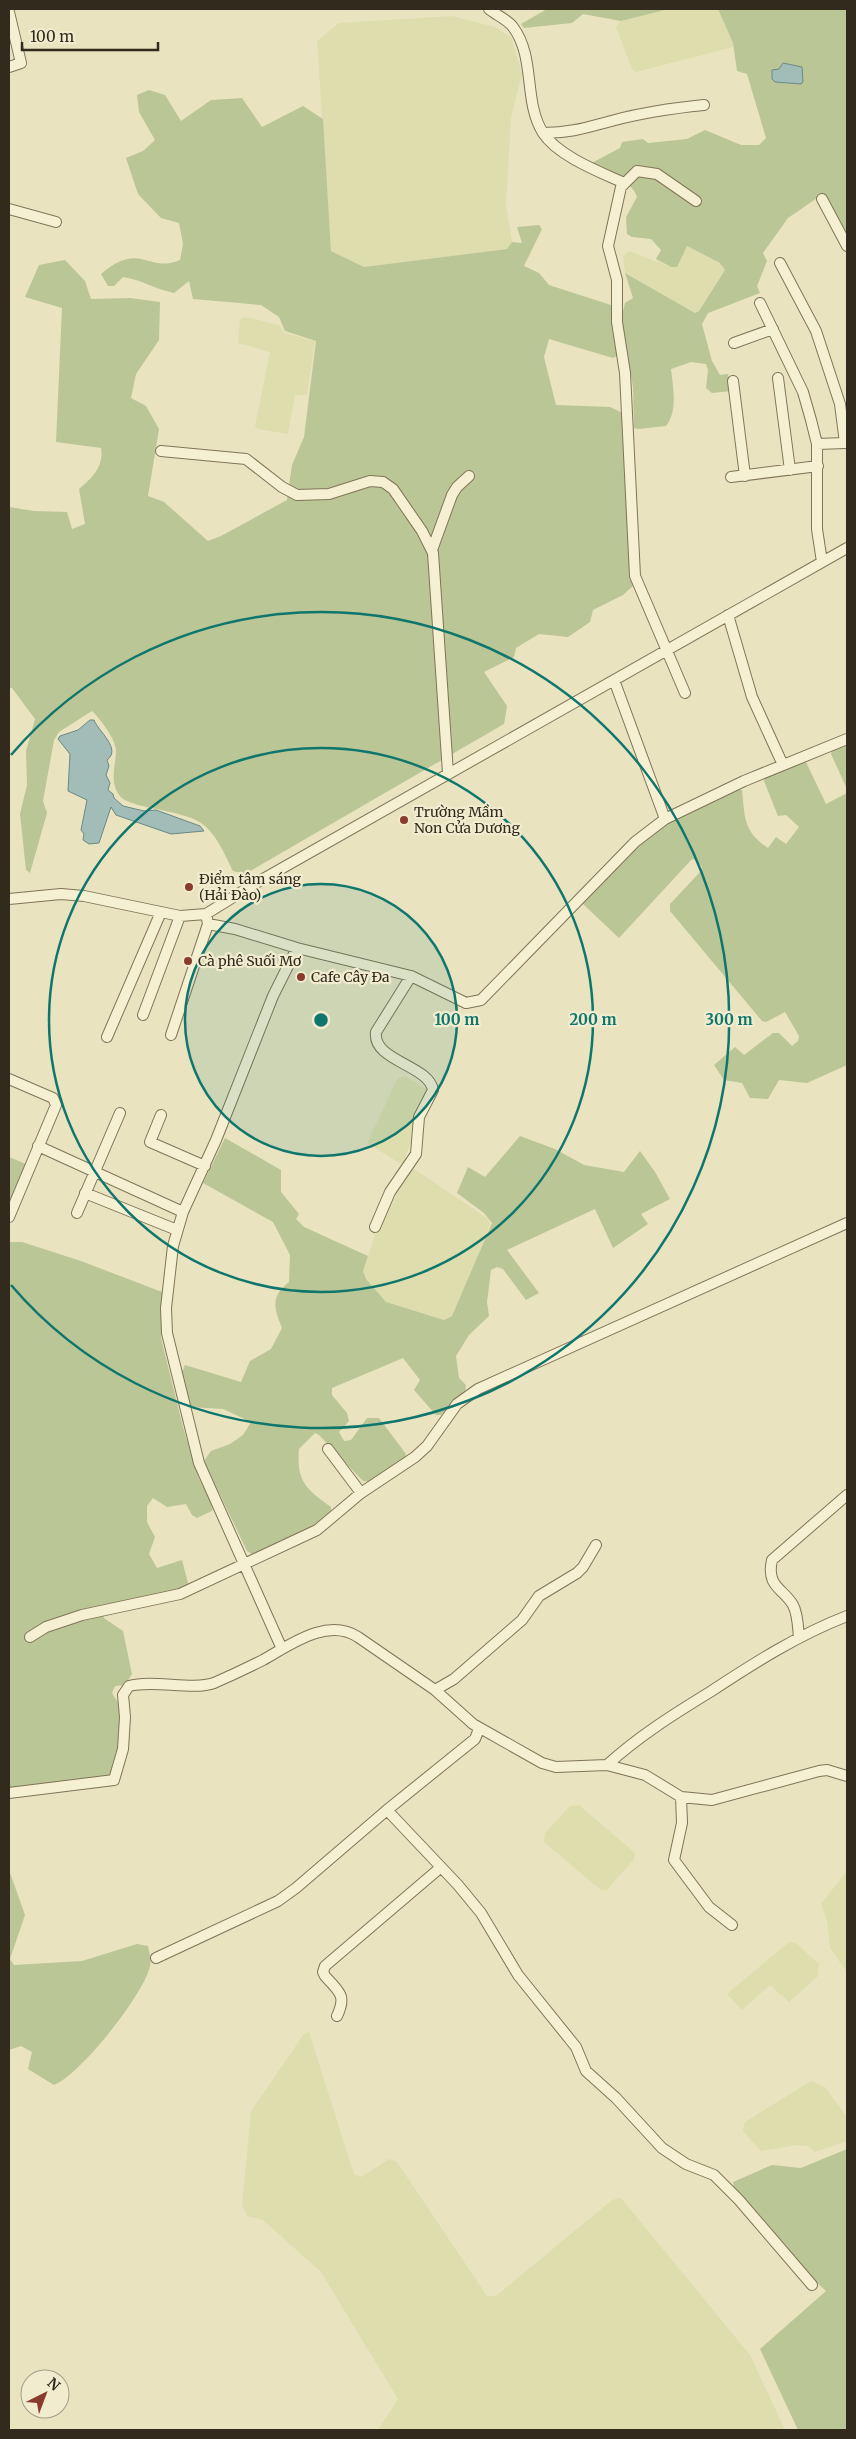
<svg xmlns="http://www.w3.org/2000/svg" width="856" height="2439" viewBox="0 0 856 2439" font-family="Merriweather,serif">
  <style>
    .farmland { fill: #deddae }
    .green { fill: #bac695 }
    .water { fill: #a2bcb8; stroke: #6b8985 }
    .lines { fill: none; stroke-linecap: round; stroke-linejoin: round }
    .minor-casing { stroke: #817459; stroke-width: 12 }
    .minor { stroke: #f5f0d2; stroke-width: 10 }
    .ring { fill: none; stroke: #0f766e; stroke-width: 2.5 }
    .poi-dot { fill: #8b3a2e; stroke: #f2eccf; stroke-width: 2 }
    .labels { text-anchor: middle; stroke-width: 4.5; stroke-linejoin: round; paint-order: stroke }
    .poi-label { font-size: 14px; fill: #322a1d; stroke: #f2eccf; text-anchor: start }
    .centre { fill: #0f766e; stroke: #f2eccf; stroke-width: 2.5 }
    .ring-label { font-size: 15px; text-anchor: middle; font-weight: bold; fill: #0f766e; stroke: #f2eccf; stroke-width: 4.5; stroke-linejoin: round; paint-order: stroke }
  </style>
  <rect width="100%" height="100%" fill="#e9e3c0"/>
  <path class="farmland" d="M669,9h49l15,34v4l-97,25 -4,-3 -16,-42 5,-6z
    M452,16l43,11 16,10 11,37 -11,43 -5,87 6,38 -5,7 -143,18 -33,-16 -14,-210 22,-18z
    M687,246l33,17 5,7 -26,41 -4,2 -70,-40 -2,-17 6,-5 42,16z
    M245,317l34,8 6,8 30,8 -8,54h-12l-7,39 -30,-5 -3,-3 15,-74 -32,-9 2,-23z
    M405,1076l21,13 3,6 -17,31 3,7 -10,24 8,11 75,51 2,5 -23,62 -15,30 -8,4 -58,-18 -20,-23 -3,-7 12,-37 29,-55 -9,-6 6,-10 -34,-21 31,-65z
    M579,1805l56,48 -1,6 -27,31h-6l-57,-48 1,-9 25,-27z
    M847,1871v101l-17,-24 -3,-28 -6,-16z
    M789,1942l7,1 23,21 -1,12 -29,26 -19,-17 -28,25 -15,-16z
    M309,2032l45,142 7,3 28,-18 8,3 90,134h9l116,-96 9,-2 129,157 35,75h-407l20,-31 -77,-127 -58,-52 -16,-4 -5,-11 9,-94 53,-77z
    M811,2081l14,6 22,30v24l-32,11 -7,-6 -11,-1 -36,6 -18,-20 2,-9z"/>
  <path class="green" d="M547,9h122l-48,12 -38,-7 -11,9 -48,5 -3,-4z
    M718,9h129v232l-27,-45 -32,22 -25,35 4,8 -10,25 3,7 -52,20 -6,11 10,37 8,14 8,-1 4,17 -20,2 -6,-5 2,-18 -2,-6 -15,-2 -20,7c2,18 7,42 -5,57l-28,3 -4,-1 -1,-41 -12,-67 4,-17 8,-5 -8,-25 70,40 4,-2 26,-41 -5,-7 -33,-17 -10,21h-6l-15,-8 5,-9 -10,-11 -19,-2 -5,-3 -1,-17 11,-20c-5,-18 -34,-25 -49,-32l32,-17 2,-6 21,-3 5,4 39,-4 18,-9 36,15h18l7,-7 -19,-64 -10,-3 -4,-28z
    M149,90l16,5 16,26 30,-21 31,-2 20,29 41,-21 20,13 8,132 33,16 143,-18 5,-7 10,1 -5,-16 22,-2 3,4 -18,37 15,7 10,12 62,20 3,5 -2,20 8,24 -7,4 -64,-19 -5,18 12,48 54,2 13,6 12,171 -12,11 -30,15 -3,12 -22,15 -29,-3 -23,14 -2,9 -30,15 23,34 -3,18 -259,150 -12,-3c-8,-16 -17,-38 -32,-48 -20,-14 -73,-14 -82,-28 -10,-15 -3,-29 -3,-45 0,-10 -17,-33 -24,-39l-33,21 -5,8 -11,61 4,12 -17,60 -4,-3 -6,-56 7,-29 -1,-34 9,-32 -23,-31h-3v-181l25,4 33,1 5,17 13,-5 -6,-35c13,-11 25,-22 22,-41l-45,-6 6,-134 -37,-11 14,-32 26,-5 20,21 6,18 39,-1 30,4 -1,38 -23,34 -5,24 15,8 13,23 -11,67 16,6 44,39 13,-5 66,-36 5,-35 12,-28 12,-96 -31,-10 -6,-14 -18,-12 -68,-6 -4,-18 -15,12c-20,-4 -31,-13 -51,-16l-9,9h-6l-7,-12c40,-34 46,0 79,-14l3,-16 -4,-21 -18,-5 -23,-24 -12,-36 17,-7 12,-11 -16,-28 -2,-17z
    M847,743v46l-16,-35 1,-4z
    M802,762h4l20,42 21,-11v272l-40,18 -28,-3 -11,19 -18,-1 -8,-15 -18,-3 -10,-15 21,-18 9,8 29,-22h6l13,13 6,-5 1,-5 -14,-24 -19,10 -4,-1 -92,-110v-7l31,-33 1,-4 -6,-7 -4,-1 -73,79 -36,-34v-4l83,-80 68,-31 8,1c3,28 1,41 26,58l8,-11 10,7 13,-17 -13,-12 -8,1 -14,-35 3,-6z
    M520,1136l35,13 29,16 40,7 16,-21 15,21 15,27 -29,15 7,10 -35,24 -18,-39 -88,41 32,43 -13,7 -23,-31 -6,-2 -6,3 -4,32 2,14 -20,19 -13,21 3,22 7,7 -1,6 -24,24h-5l-22,-25 6,-10 -17,-22 -71,30v7l15,18 2,8 -10,11 5,9 7,-1 16,-22h12l27,36 -1,4 -34,24 -8,-1 -44,-46 -4,-2 -16,16c-3,33 8,41 32,58v4l-20,17 -56,28 -8,-5 -43,-90 7,-10 19,-7 13,-9 8,-13 -28,-13 -34,-2 -7,-35 3,-7 56,17 9,-21 21,-12 11,-21c-8,-20 -12,-31 7,-46l1,-27 -17,-33 -70,-39 22,-45 56,32v22l18,22 -3,5 8,8 64,29 -5,15 3,8 20,23 58,18 8,-4 40,-93 -8,-10 -27,-20 11,-26 17,10z
    M9,1157l17,7 -17,45z
    M9,1242h13l59,19 81,31 2,4 -3,42 22,89 16,52 14,26 -1,6 -15,7 -5,-3 -6,-11 -19,3 -14,-9 -6,8v16l8,15 -6,17 8,14 25,-8 6,23 -3,6 -82,20 1,9 19,13 9,43 -7,11 -10,1 -3,7 8,13 1,27 -8,43 -104,15z
    M9,1870l16,45 -15,44 4,6 68,-4 55,-17 11,2c1,6 4,14 2,20 -5,27 -70,109 -96,119l-26,-16 4,-17 -11,-6 -12,4z
    M847,2149v281h-49l-38,-81 66,-58 -30,-28 -61,-70 -2,-11 39,-17 29,3z"/>
  <path class="water" d="M783,63l19,4 1,15 -2,2 -26,-2 -3,-3v-9l7,-1z
    M90,720h4c4,11 28,29 13,40l2,6 -3,9 4,8 -2,7 5,4 1,4 9,8 21,5 12,-1 44,16 4,5 -33,3 -55,-19 -5,-8 -12,36 -10,1 -6,-4 1,-6 -3,-4 6,-30 -19,-9 2,-37 -12,-15 2,-3 18,-6z"/>
  <g class="lines">
    <defs>
      <path id="minor" d="M489,9c7,6 18,10 24,18 23,31 10,74 30,106 15,23 57,39 81,50
        M9,12l12,51 -12,4
        M543,133c29,0 45,-6 72,-13 30,-8 59,-12 89,-15
        M822,199l25,47
        M9,209l47,13
        M780,263l36,68 24,73 5,39 -28,1
        M760,303l43,89 8,28 6,24v85l5,33
        M734,343l39,-14
        M778,378l12,92
        M733,381l12,95
        M161,451l85,8 36,28 15,8 32,-1 41,-13 13,1 10,7 29,42 11,22 15,220
        M731,477l87,-11
        M432,550l20,-55 5,-8 12,-11
        M728,615l24,82 31,68
        M614,680l51,139
        M685,693l-50,-117 -10,-203 -8,-51v-42l-9,-34 13,-59 16,-16 20,3 39,27
        M9,899l52,-5 23,2 96,20 26,-2 50,-31 591,-335
        M206,914l2,10 27,5 62,19 114,28 55,27 15,-3 154,-158 30,-23 79,-38 103,-42
        M143,1015l37,-99
        M171,1035l37,-111
        M107,1037l54,-125
        M9,1079l44,19 3,7 -47,112
        M161,1115l-11,27 55,24
        M38,1146l145,66
        M85,1193l92,37
        M77,1213l43,-100
        M375,1227l15,-35 26,-38 3,-37 14,-27c-4,-25 -61,-29 -57,-58l35,-56
        M328,1449l33,44
        M30,1637l16,-10 36,-12 98,-21 137,-64 44,-37 54,-36 12,-11 30,-42 21,-15 369,-166
        M799,1638c-1,-10 -1,-24 -6,-33 -10,-17 -27,-18 -21,-45l75,-65
        M282,1649l-83,-186 -32,-130 -1,-25 7,-62 10,-34 33,-72 57,-144 24,-48
        M435,1690l19,-11 68,-59 17,-24 38,-23 6,-6 13,-22
        M607,1765c32,-29 67,-51 103,-73 44,-29 88,-57 137,-76
        M9,1793l105,-13 9,-31 2,-32 -2,-22 6,-9c24,-7 63,5 85,-3 16,-7 33,-15 49,-23 27,-15 64,-43 95,-23l77,53 38,34 69,39 14,4 51,-2 38,10 36,22 31,3 107,-29 8,-1 20,6
        M681,1797l1,26 -8,37 35,47 23,18
        M387,1810l71,75 23,28 37,62 58,72 10,24 30,27 46,50 24,16 28,11 25,25 73,85
        M156,1958l122,-57 18,-13 91,-78 88,-71 4,-10
        M337,2016c10,-21 2,-24 -12,-40l-2,-4 2,-6 115,-98"/>
    </defs>
    <use href="#minor" class="minor-casing"/>
    <use href="#minor" class="minor"/>
  </g>
  <circle cx="321" cy="1020" r="136" fill="#0f766e" fill-opacity=".12"/>
  <g class="ring">
    <circle cx="321" cy="1020" r="136"/>
    <circle cx="321" cy="1020" r="272"/>
    <path d="M11 755A408 408 0 1 1 11 1285"/>
  </g>
  <g class="poi-dot">
    <circle cx="404" cy="820" r="5"/>
    <circle cx="189" cy="887" r="5"/>
    <circle cx="188" cy="961" r="5"/>
    <circle cx="301" cy="977" r="5"/>
  </g>
  <g class="labels">
    <g class="poi-label">
      <text x="414" y="817">Trường Mầm<tspan x="414" dy="16">Non Cửa Dương</tspan></text>
      <text x="199" y="884">Điểm tâm sáng<tspan x="199" dy="16">(Hải Đào)</tspan></text>
      <text x="198" y="966">Cà phê Suối Mơ</text>
      <text x="311" y="982">Cafe Cây Đa</text>
    </g>
  </g>
  <circle cx="321" cy="1020" r="8" class="centre"/>
  <g class="ring-label">
    <text x="457" y="1025">100 m</text>
    <text x="593" y="1025">200 m</text>
    <text x="729" y="1025">300 m</text>
  </g>
  <rect width="856" height="2439" fill="none" stroke="#322a1d" stroke-width="20"/>
  <g transform="translate(45 2394) rotate(42)"><circle r="24" fill="#f2eccf" stroke="#a59e88"/>
  <path d="M0-4L9 19L0 12L-9 19Z" fill="#8b3a2e"/>
  <text y="-8" font-size="14" font-weight="bold" text-anchor="middle" fill="#322a1d">N</text>
  </g>
  <path d="M22 42v8h136v-8" fill="none" stroke="#322a1d" stroke-width="2.5"/>
  <text x="30" y="42" font-size="15" fill="#322a1d" stroke="#f2eccf" stroke-width="4" paint-order="stroke">100 m</text>
</svg>
